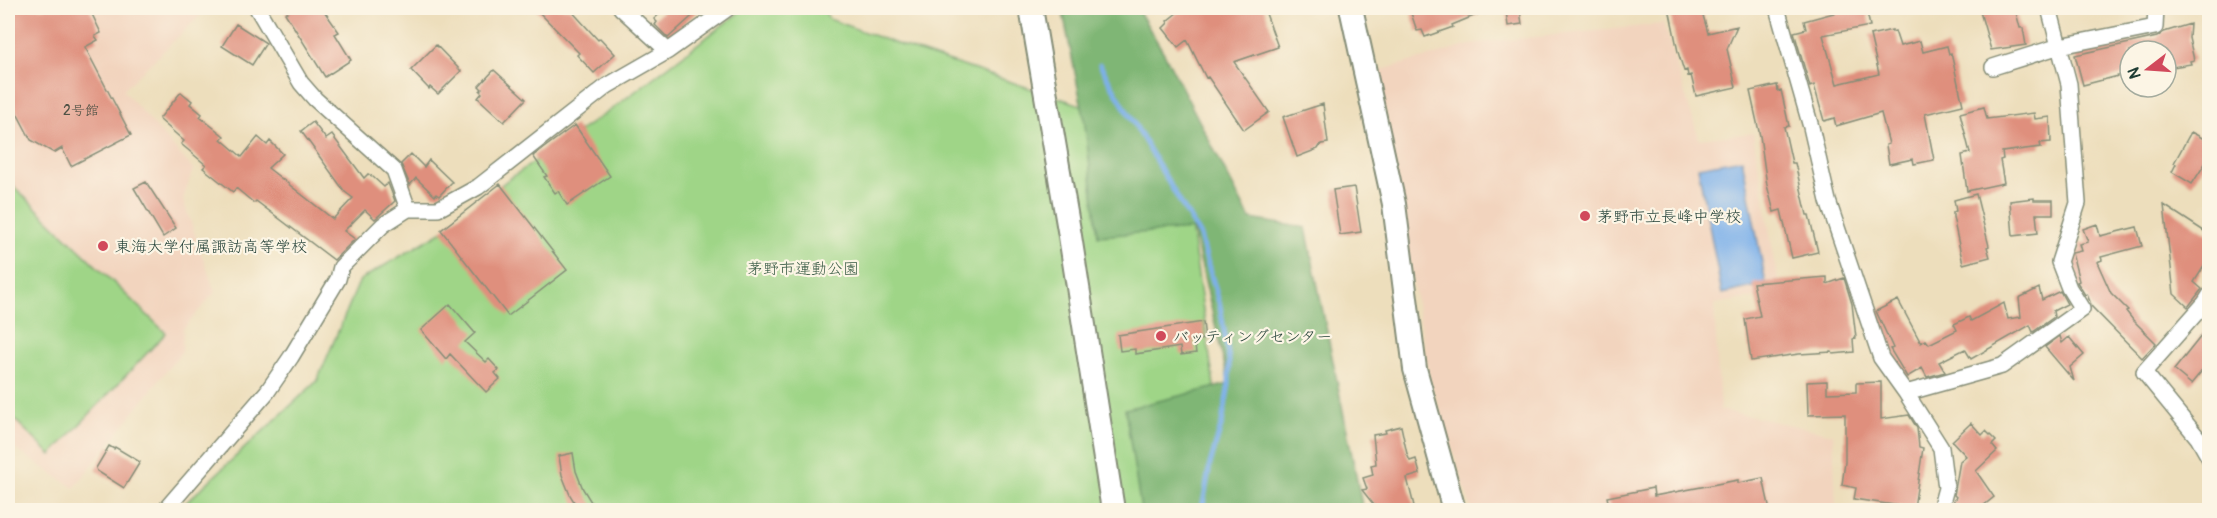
<svg xmlns="http://www.w3.org/2000/svg" width="2217" height="518" viewBox="0 0 2217 518" font-family="Pangolin,'Klee One',sans-serif">
  <style>
    .built { fill: #f2d4be }
    .green { fill: #9fd587; stroke: #5f895e; stroke-width: 1.5 }
    .forest { fill: #7fb674; stroke: #4f7a54; stroke-width: 1.5 }
    .water { fill: #7db0ea; stroke: #4e768f; stroke-width: 1.5 }
    .lines { fill: none; stroke-linecap: round; stroke-linejoin: round }
    .stream { stroke: #7db0ea; stroke-width: 5 }
    .building { fill: #df8f7d }
    .street-casing { stroke: #868e78; stroke-width: 18 }
    .secondary-casing { stroke: #868e78; stroke-width: 26 }
    .street { stroke: #fff; stroke-width: 15 }
    .secondary { stroke: #fff; stroke-width: 22 }
    .poi-dot { fill: #d1495b; stroke: #fcf5e5; stroke-width: 2 }
    .labels { text-anchor: middle; stroke-width: 4.5; stroke-linejoin: round; paint-order: stroke }
    .number-label { font-size: 14px; fill: #4f5246 }
    .poi-label { font-size: 16px; fill: #1f3d34; stroke: #fcf5e5; text-anchor: start }
    .park-label { font-size: 16px; fill: #395b45; stroke: #fcf5e5 }
  </style>
  <rect width="100%" height="100%" fill="#fcf5e5"/>
  <filter id="ink" filterUnits="userSpaceOnUse"><feTurbulence type="fractalNoise" baseFrequency=".0167" numOctaves="2"/><feDisplacementMap in="SourceGraphic" scale="12" xChannelSelector="R" yChannelSelector="G"/><feConvolveMatrix kernelMatrix="1 2 1 2 8 2 1 2 1" color-interpolation-filters="sRGB"/></filter>
  <filter id="wash" filterUnits="userSpaceOnUse"><feTurbulence type="fractalNoise" baseFrequency=".008" numOctaves="4" result="noise"/><feDisplacementMap in="SourceGraphic" scale="24" xChannelSelector="R" yChannelSelector="G"/><feGaussianBlur stdDeviation="1.35" result="paint"/><feColorMatrix in="noise" values="0 0 0 0 0 0 0 0 0 0 0 0 0 0 0 0 0 1.4 0 .05"/><feComposite in="paint" operator="in"/></filter>
  <g filter="url(#wash)">
    <rect width="100%" height="100%" fill="#eddebc"/>
    <path class="built" d="M8,8h200l-85,82 70,79 -10,31 32,92 -32,37 -1,22 -108,137 -66,-44z
      M1663,24l36,115 54,-6 27,160 -66,11 6,106 113,24 3,76h-364l-43,-134 -51,-305 99,-28z"/>
    <path class="green" d="M745,8h78l6,11 76,28 273,90 54,373h-1054l139,-129 43,-101 93,-55 53,-44 106,-72z
      M8,181l158,152 -115,122 -43,-42z"/>
    <path class="forest" d="M1062,8h75l27,45 86,166 56,9 57,282h-222l-16,-101 104,-25 -36,-155 -95,7 -14,-119z"/>
    <path class="water" d="M1742,159l24,125 -44,10 -24,-127z"/>
    <g class="lines">
      <path class="stream" d="M1100,65l100,171 20,70 9,54v24l-7,39 -12,41 -8,46"/>
    </g>
    <g id="blocks">
      <path class="building" d="M8,8h81l12,25 -6,3 3,4 -13,7 46,88 -60,31 -9,-18 -8,5 -23,-13 -23,-44z
        M295,8h27l17,24 -4,2 16,26 -26,17 -40,-64z
        M535,8h34l29,32 2,-2 15,16 -21,19 -17,-18 2,-2z
        M666,8h35l-33,30 -13,-13 2,-3 -3,-3z
        M1183,8h81l14,39 -44,15 35,50 -25,18 -36,-53 -2,1 -19,-38 -9,7 -15,-19 5,-5 -1,-2z
        M1412,8h81l-41,17 1,2 -28,10 -3,-7 -5,1 -6,-18 3,-1z
        M1669,8h32l7,25 29,-7 -10,23 9,38 -40,9 -5,-21 -3,1 -1,-6 -3,1 -6,-19z
        M1852,8h14l4,18 -47,9 14,49 42,-10 -9,-39 22,-5v2l3,-1 5,15 20,-5 3,11 24,-6 2,8 2,-1 12,52 -38,9 9,46 -20,4 -1,-5 -24,5 -3,-19 3,-1 -8,-31 -45,13 -2,-8 -10,3 -10,-36 -4,2 -16,-55 12,-3 -2,-8z
        M1979,8h36l5,20h3l3,17 -35,5z
        M1520,10l2,14 -14,2 -2,-15z
        M236,24l30,19 -14,22 -30,-19z
        M2190,24l-1,14 5,22 -4,1 1,3 -25,4v-17h-36v22l-47,12 -8,-30 82,-18 7,-5z
        M436,45l25,26 -23,23 -8,-7 -1,2 -18,-19z
        M494,70l32,29 -22,23 -26,-24 4,-5 -2,-2 2,-2 -3,-3z
        M1777,85l1,6 3,-1 8,36 -5,1 8,36h3l12,52h2l9,37 -26,6 -11,-48 -7,2 -7,-27 -7,-49 -10,-45z
        M181,92l11,9 -2,3 12,10 -2,3 24,19 -3,3 21,18 16,-20 9,8 3,-4 13,13 -15,14 65,51 20,-21 -8,-6 -44,-61 12,-9 13,17 6,-4 32,43 4,-4 4,2 12,11 4,-4 7,18 -20,18 -10,-9 -21,21 11,8 -21,21 -78,-59 -2,2 -18,-15 -3,4 -30,-24 3,-3 -25,-21 3,-3 -25,-22z
        M1323,104l5,39 -7,1 -3,5 -21,8 -14,-40z
        M1984,107l3,12 47,-6 1,6 15,-2 1,25 -11,1 1,4 -39,5 1,7 -3,1 4,23 -37,8 -5,-36 8,-2 -10,-40z
        M575,125l35,51 -43,29 -9,-14 -3,2 -11,-16 3,-1 -14,-20z
        M2191,132l19,10v14l-18,28 -20,-12 4,-8 -2,-1z
        M411,154l13,13 5,-7 23,22 -13,14 -3,-2 -1,2 -19,-18 -6,7 -9,-21z
        M146,182l30,46 -13,9 -29,-49z
        M500,184l67,86 -59,46 -67,-86z
        M1354,187l7,45 -21,3 -7,-45z
        M1976,194l13,52 -2,1 3,10 -27,7 -10,-47v-5l3,-1 -2,-11z
        M2034,198v2h19v14h-17l2,19 -25,3 -3,-35z
        M2164,205l46,30v22l-16,25 8,7 -14,18 -14,-13z
        M2097,224l3,12 37,-9 5,19 -41,11 1,3 -5,2 14,31 17,17 -2,1 7,9 23,23 -14,15 -50,-51 -5,-13 -2,1 -8,-13 2,-1 -7,-28 9,-2 -2,-7 9,-2 -5,-13z
        M1827,277v7l17,-6 8,26 4,34 -3,1 1,13 -21,2 -1,-2 -33,2 -48,7 -6,-42 15,-3 -7,-33z
        M2039,288l3,12 18,-9 7,13 -14,7 1,6 -21,15 -3,-7 -59,34 -6,-10 -26,13 6,10 -18,5 -5,-9 -15,9 -17,-28 3,-1 -17,-37 22,-11 23,43 5,-3 3,4 28,-14 -3,-6 15,-7 2,4 33,-18 4,16 13,-2 -2,-19z
        M450,304l25,29 -10,9 21,20 3,-3 10,11 -4,3 5,6 -14,13 -36,-38 -4,5 -25,-29z
        M1203,322l2,17 -11,1 2,13 -15,2 -1,-8 -45,7v-5l-15,2 -2,-16z
        M2210,325v36l-19,23 -17,-14z
        M2060,336l2,7 7,-6 15,18 -14,12 4,14 -29,-34z
        M1827,381v12l29,-1v-9l25,-1v37l28,-4 8,13 2,19 4,1 -9,60 -60,-9 2,-11 -14,-3 3,-23v-48l-37,1 -1,-33z
        M1971,423l11,12 4,-4 10,10 -4,4 5,6 -21,20 18,26 -16,13h-22l-4,-6 4,-7 -2,-2 6,-34 6,-5 -14,-15z
        M1401,426l6,28 3,7 6,-2 4,15 -13,4 7,28 -7,2 1,2h-30l-16,-20 5,-1 -4,-11 10,-3 -2,-10 5,-1 -3,-29 13,-2 -1,-3z
        M109,446l5,3 1,-2 25,15 -16,26 -27,-17 -1,-3z
        M573,453l3,18 7,18 13,21h-17l-9,-15 -8,-20 -3,-19z
        M1763,478l7,32h-160l-3,-13 46,-9 1,8 84,-16v3z"/>
    </g>
  </g>
  <g filter="url(#ink)">
    <use href="#blocks" fill-opacity="0" stroke="#868e78" stroke-width="1.5"/>
    <g class="lines">
      <defs>
        <path id="street" d="M257,8l44,75 14,16 79,71 14,39
          M1777,8l34,119 17,74 53,157 25,35 35,55 5,40 -6,22
          M668,51l59,-42 -1,-1
          M1993,67l67,-21 95,-19 1,-19
          M2210,295l-5,8 -61,69 54,66 12,21
          M1906,393l96,-27 80,-57 -13,-21 -10,-26 19,-59 -9,-119 -20,-76
          M165,510l102,-118 24,-35 47,-78 3,-12 42,-42 25,-16h30l40,-22 129,-101 61,-35 -47,-43"/>
        <path id="secondary" d="M1031,8l39,228 43,274
          M1351,8l43,196 21,165 39,141"/>
      </defs>
      <use href="#street" class="street-casing"/>
      <use href="#secondary" class="secondary-casing"/>
      <use href="#street" class="street"/>
      <use href="#secondary" class="secondary"/>
    </g>
  </g>
  <g class="poi-dot">
    <circle cx="1585" cy="216" r="6"/>
    <circle cx="103" cy="246" r="6"/>
    <circle cx="1161" cy="336" r="6"/>
  </g>
  <g class="labels">
    <g class="number-label">
      <text x="81" y="115">2号館</text>
    </g>
    <g class="poi-label">
      <text x="1597" y="222">茅野市立長峰中学校</text>
      <text x="115" y="252">東海大学付属諏訪高等学校</text>
      <text x="1173" y="342">バッティングセンター</text>
    </g>
    <g class="park-label">
      <text x="803" y="274">茅野市運動公園</text>
    </g>
  </g>
  <rect width="2217" height="518" fill="none" stroke="#fcf5e5" stroke-width="30"/>
  <g transform="translate(2148 69) rotate(253)"><circle r="28" fill="#fcf5e5" stroke="#a4ab9e" stroke-width="1.5"/>
  <path d="M0-4.5L10 22L0 15L-10 22Z" fill="#d1495b"/>
  <text y="-9" font-size="16" font-weight="bold" text-anchor="middle" fill="#1f3d34">N</text>
  </g>
</svg>
